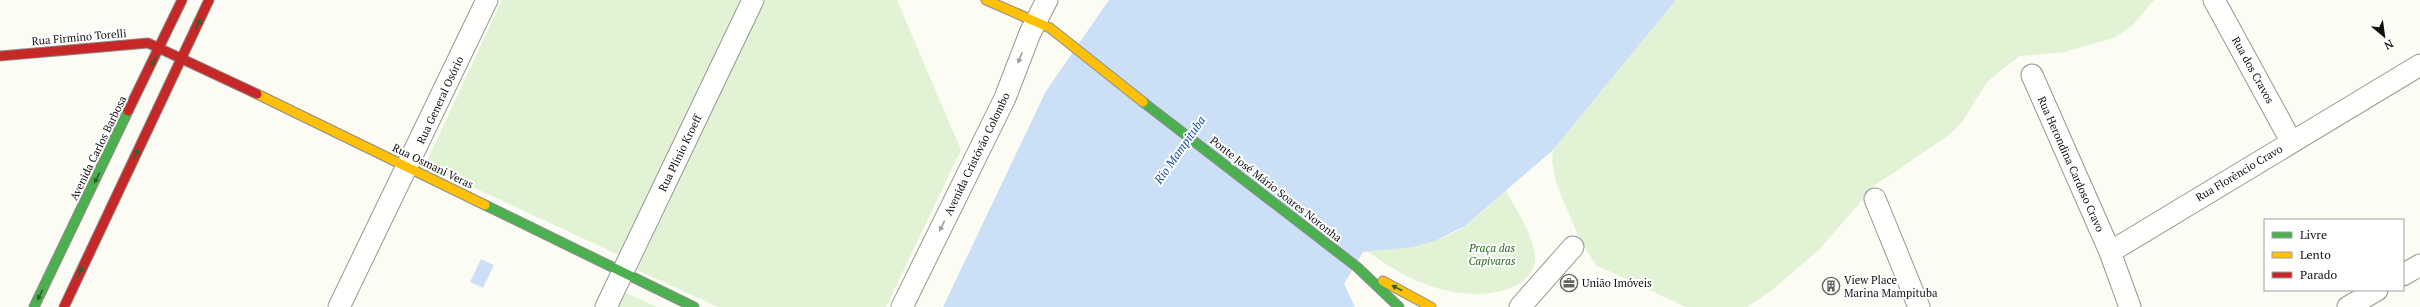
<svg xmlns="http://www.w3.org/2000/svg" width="2420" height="307" viewBox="0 0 2420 307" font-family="'PT Serif',serif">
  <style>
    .green { fill: #e2f3d5 }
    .water { fill: #cbe0f6 }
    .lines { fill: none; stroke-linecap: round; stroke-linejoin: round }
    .street-casing { stroke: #969693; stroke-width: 23 }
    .fast-casing { stroke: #8d8d8a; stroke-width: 11 }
    .slow-casing { stroke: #8d8d8a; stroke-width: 11 }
    .jam-casing { stroke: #8d8d8a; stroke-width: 11 }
    .street { stroke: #fffffe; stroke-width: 21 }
    .fast { stroke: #4caf50; stroke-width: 9 }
    .slow { stroke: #ffc107; stroke-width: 9 }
    .jam { stroke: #c62828; stroke-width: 9 }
    .oneway { fill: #2e6030 }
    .oneway2 { fill: #9f9f9f }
    .labels { text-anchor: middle; stroke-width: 4; stroke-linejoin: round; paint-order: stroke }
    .street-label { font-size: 11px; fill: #101010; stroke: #fff }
    .park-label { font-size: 11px; font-style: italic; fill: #21691e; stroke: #fff }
    .poi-label { font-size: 11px; fill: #101010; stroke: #fff; text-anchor: start }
    .water-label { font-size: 12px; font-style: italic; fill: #154fa5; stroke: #fff }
  </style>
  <rect width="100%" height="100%" fill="#fcfcf5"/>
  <path class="green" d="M502,0h238l-119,256 -196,-91z
    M764,0h133l64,150 -75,157h-168l-81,-37z
    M1676,0h478l-22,26 -18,12 -50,14 -44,4 -11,8 -22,18 -25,40 -13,13 -75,51 -55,64 -48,41 -24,16h-61l-90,-42 -16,-25 -24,-57 -4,-23 1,-10z
    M1506,191c11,21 27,42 29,66 1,13 -9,23 -19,29 -51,21 -107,-3 -149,-35 34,-3 70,-5 98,-25 15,-11 27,-24 41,-35z
    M624,292l33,15h-40z"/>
  <path class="water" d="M1109,0h567l-123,150 -88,76 -30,15 -22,6 -50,5 -19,32 11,23h-412l103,-216z
    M481,259l13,6 -11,23 -13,-6z"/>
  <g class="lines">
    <defs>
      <path id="street" d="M2214,0l77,141
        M2032,75l78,177
        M1875,199l44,108
        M2403,275l17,-10
        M339,307l148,-307
        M606,307l147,-307
        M902,307l103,-209 25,-65 17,-33
        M1520,307l53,-60
        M2130,307l-20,-55 310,-187
        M2348,307l29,-17"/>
      <path id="fast" d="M1143,102l214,165 42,40
        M485,205l209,102
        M34,307l94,-196"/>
      <path id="slow" d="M986,0l64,28 93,74
        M257,94l228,111
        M1383,281l48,26"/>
      <path id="jam" d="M0,56l148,-13 109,51
        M128,111l54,-111
        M64,307l145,-307"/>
    </defs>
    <use href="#street" class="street-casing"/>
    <use href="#fast" class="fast-casing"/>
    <use href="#slow" class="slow-casing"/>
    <use href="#jam" class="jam-casing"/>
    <use href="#street" class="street"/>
    <use href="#fast" class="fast"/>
    <use href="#slow" class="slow"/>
    <use href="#jam" class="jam"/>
  </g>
  <defs><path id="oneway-solid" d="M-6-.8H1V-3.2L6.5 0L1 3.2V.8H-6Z"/></defs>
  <g class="oneway">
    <use href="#oneway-solid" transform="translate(198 24) rotate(-65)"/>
    <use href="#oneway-solid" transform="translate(154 61) rotate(116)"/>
    <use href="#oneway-solid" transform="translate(136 154) rotate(-65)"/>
    <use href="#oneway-solid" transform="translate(97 178) rotate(116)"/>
    <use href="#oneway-solid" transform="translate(80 272) rotate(-65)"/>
    <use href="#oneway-solid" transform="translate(1397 288) rotate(-152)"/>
    <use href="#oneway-solid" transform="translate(40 295) rotate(116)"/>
  </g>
  <g class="oneway2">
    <use href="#oneway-solid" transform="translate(1020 58) rotate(111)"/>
    <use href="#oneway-solid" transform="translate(942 226) rotate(116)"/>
  </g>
  <defs>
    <symbol id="office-ring" viewBox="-11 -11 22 22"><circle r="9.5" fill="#fff" stroke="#636360" stroke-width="1.5"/><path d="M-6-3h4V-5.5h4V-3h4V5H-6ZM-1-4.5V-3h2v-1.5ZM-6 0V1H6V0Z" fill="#636360"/></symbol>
    <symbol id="building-ring" viewBox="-11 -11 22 22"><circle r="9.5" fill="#fff" stroke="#636360" stroke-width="1.5"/><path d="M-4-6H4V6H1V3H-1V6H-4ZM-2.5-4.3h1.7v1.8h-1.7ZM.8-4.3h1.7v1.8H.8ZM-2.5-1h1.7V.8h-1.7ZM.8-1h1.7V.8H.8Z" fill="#636360"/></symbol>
  </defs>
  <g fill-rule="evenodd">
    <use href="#office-ring" x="1559" y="273" width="20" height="20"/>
    <use href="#building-ring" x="1821" y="276" width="20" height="20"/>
  </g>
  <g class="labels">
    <g class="street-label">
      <text transform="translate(79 37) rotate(-5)" y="4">Rua Firmino Torelli</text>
      <text transform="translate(2253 70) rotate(61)" y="4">Rua dos Cravos</text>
      <text transform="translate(440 100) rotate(-65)" y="4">Rua General Osório</text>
      <text transform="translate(98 148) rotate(-64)" y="4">Avenida Carlos Barbosa</text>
      <text transform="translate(680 153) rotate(-64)" y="4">Rua Plínio Kroeff</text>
      <text transform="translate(977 154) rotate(-64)" y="4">Avenida Cristóvão Colombo</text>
      <text transform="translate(2071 164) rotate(66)" y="4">Rua Herondina Cardoso Cravo</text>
      <text transform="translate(433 166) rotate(26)" y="4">Rua Osmani Veras</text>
      <text transform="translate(2239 173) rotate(-31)" y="4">Rua Florêncio Cravo</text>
      <text transform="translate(1276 189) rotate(38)" y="4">Ponte José Mário Soares Noronha</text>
    </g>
    <g class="park-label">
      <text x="1492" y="252">Praça das<tspan x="1492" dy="13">Capivaras</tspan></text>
    </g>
    <g class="poi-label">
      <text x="1844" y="284">View Place<tspan x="1844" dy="13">Marina Mampituba</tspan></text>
      <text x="1582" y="287">União Imóveis</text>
    </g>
    <g class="water-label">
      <text transform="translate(1180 150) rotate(-55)" y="4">Rio Mampituba</text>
    </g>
  </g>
  <rect x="2264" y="219" width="140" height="72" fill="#ffffff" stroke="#9f9f9f"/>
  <rect x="2272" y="232" width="20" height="6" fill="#4caf50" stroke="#9f9f9f"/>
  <text x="2300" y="239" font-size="12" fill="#101010">Livre</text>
  <rect x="2272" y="252" width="20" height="6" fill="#ffc107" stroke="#9f9f9f"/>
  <text x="2300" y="259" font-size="12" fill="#101010">Lento</text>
  <rect x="2272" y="272" width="20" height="6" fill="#c62828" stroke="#9f9f9f"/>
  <text x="2300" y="279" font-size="12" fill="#101010">Parado</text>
  <g transform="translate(2384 36) rotate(151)" stroke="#ffffff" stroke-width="3" paint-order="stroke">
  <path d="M0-3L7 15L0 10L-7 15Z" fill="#101010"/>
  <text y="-6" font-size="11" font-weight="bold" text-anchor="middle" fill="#101010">N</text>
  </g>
</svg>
